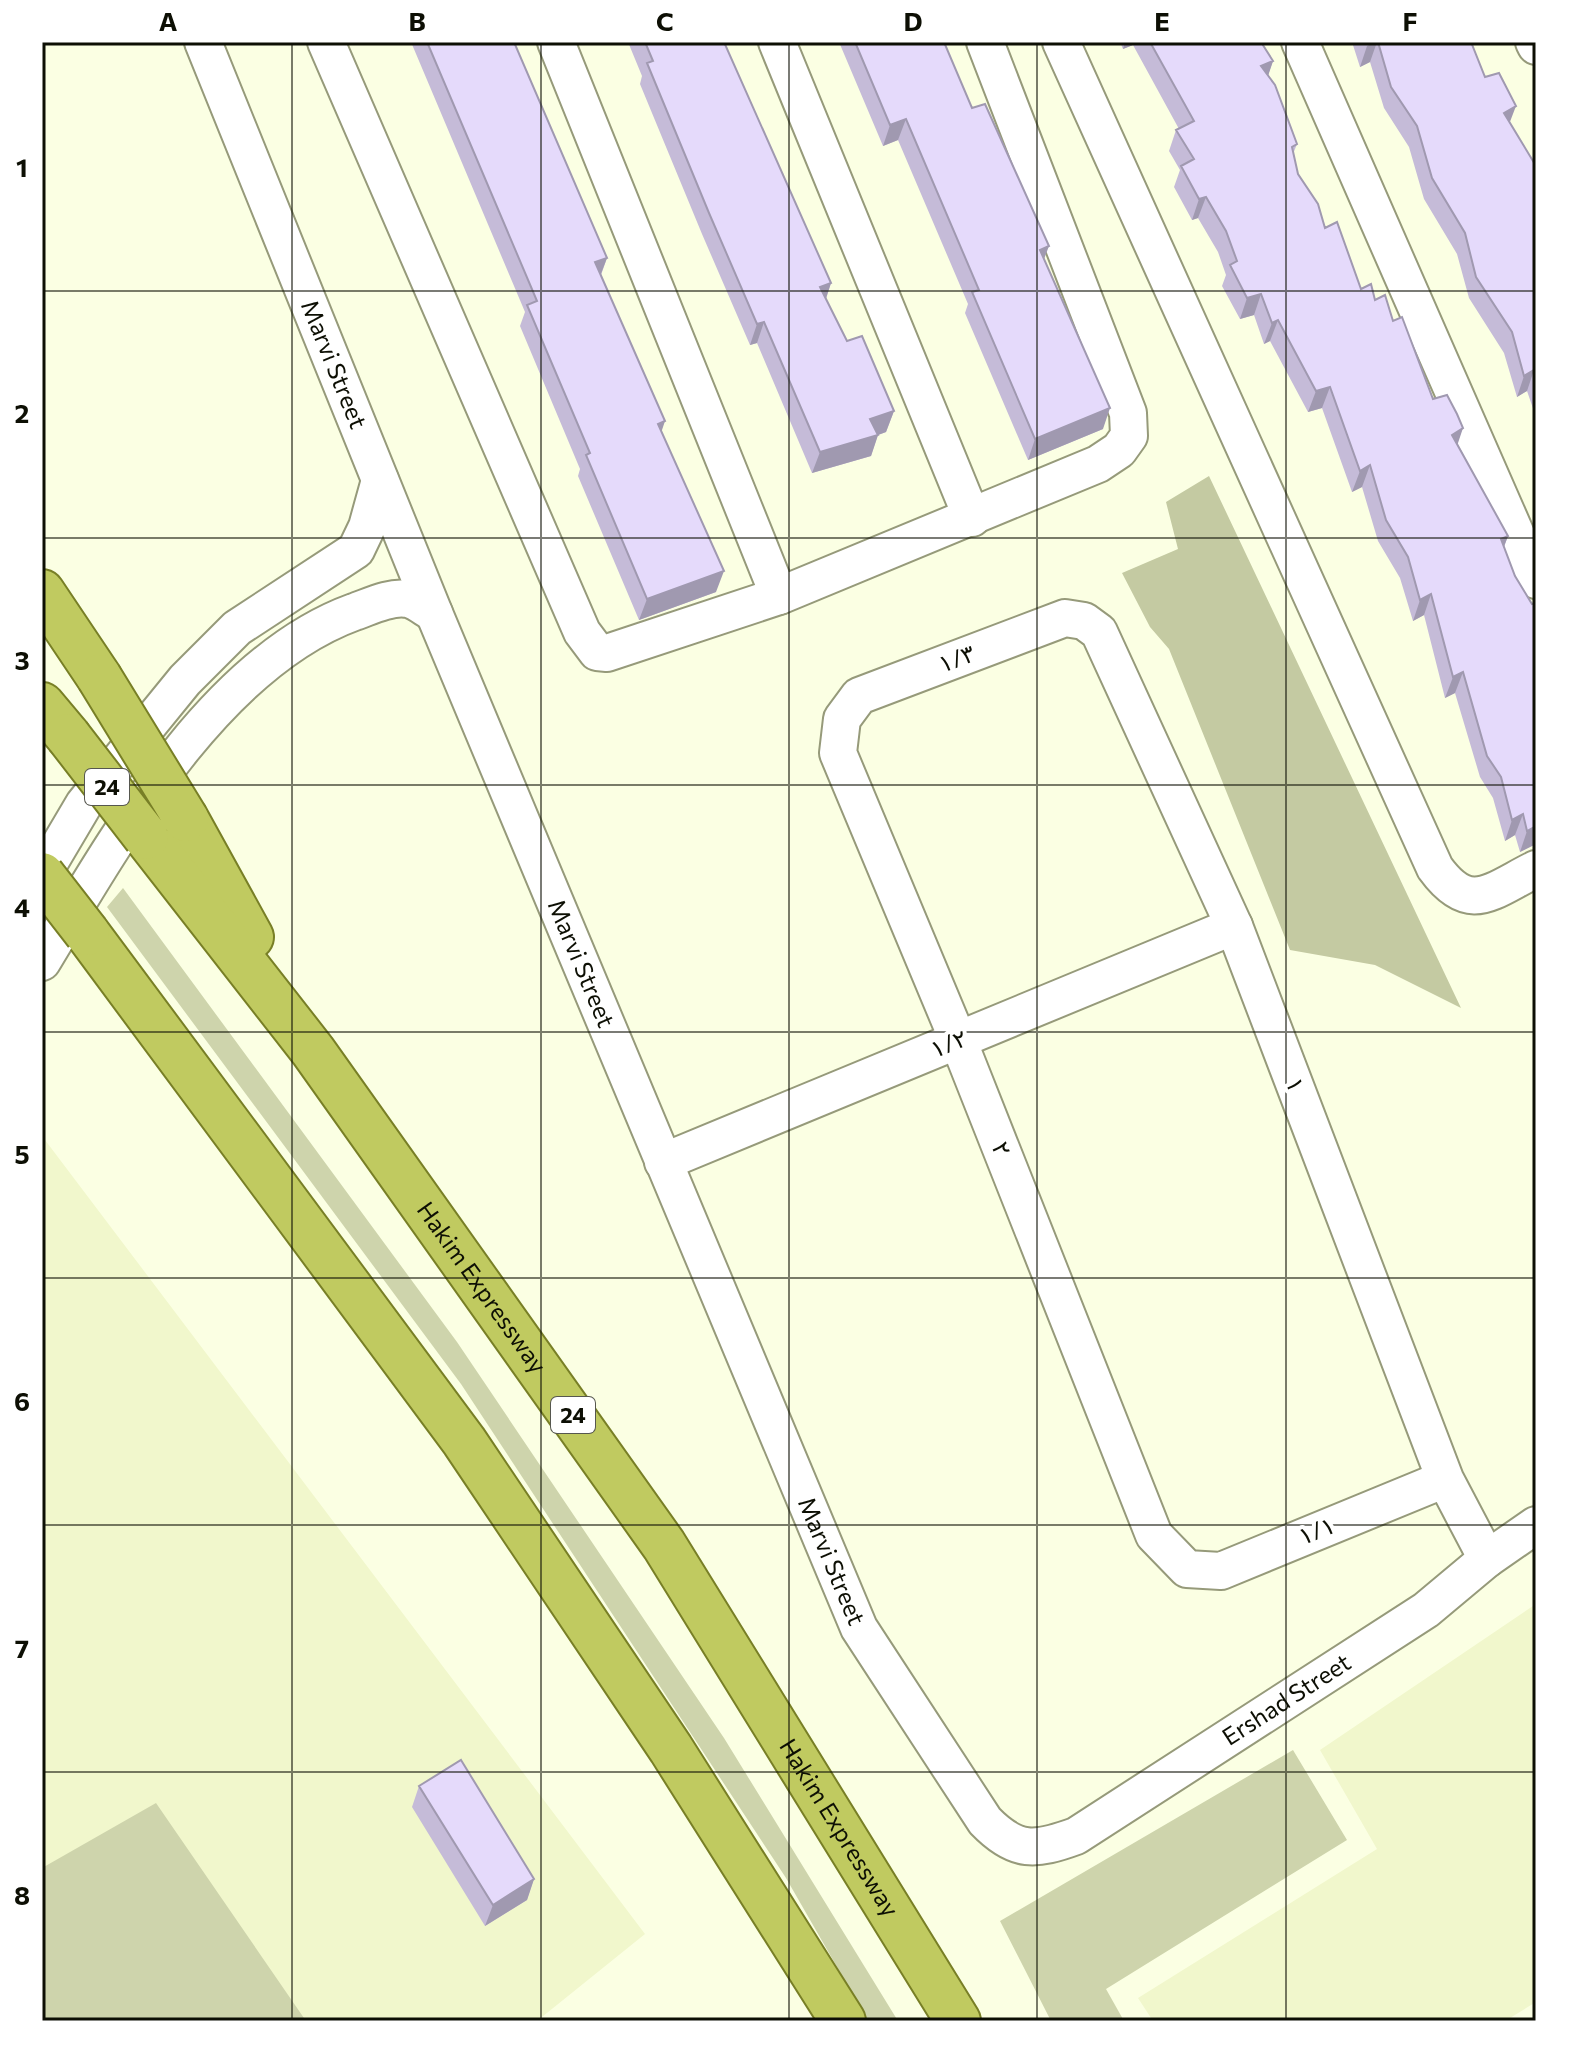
<svg xmlns="http://www.w3.org/2000/svg" width="1578" height="2063" viewBox="0 0 1578 2063" font-family="Commissioner,sans-serif">
  <style>
    .built { fill: #f1f7cc }
    .green { fill: #ced4ac }
    .forest { fill: #c4caa2 }
    .lines { fill: none; stroke-linecap: round; stroke-linejoin: round }
    .minor-casing { stroke: #969a7a; stroke-width: 40 }
    .trunk-casing { stroke: #787f26; stroke-width: 48 }
    .minor { stroke: #fff; stroke-width: 36 }
    .trunk { stroke: #c0ca60; stroke-width: 44 }
    .trunk-bridge-casing { stroke: #787f26; stroke-width: 48; stroke-linecap: butt }
    .trunk-bridge { stroke: #c0ca60; stroke-width: 44 }
    .wall { fill: #c5bbd8 }
    .shaded-wall { fill: #a099b0 }
    .building { fill: #e5dafb; stroke: #a099b0; stroke-width: 2 }
    .grid { fill: none; stroke: #0d0f04; stroke-width: 2; stroke-opacity: 0.55 }
    .labels { text-anchor: middle; stroke-width: 8; stroke-linejoin: round; paint-order: stroke }
    .shield { fill: #fff; stroke: #56574f; stroke-width: 2 }
    .shield-label { font-size: 22px; font-weight: bold; fill: #0d0f04 }
    .street-label { font-size: 24px; fill: #0d0f04; stroke: #fff }
    .neatline { fill: none; stroke: #0d0f04; stroke-width: 3 }
    .grid-label { font-size: 26px; text-anchor: middle; font-weight: bold; fill: #0d0f04 }
  </style>
  <rect width="100%" height="100%" fill="#fbffe3"/>
  <path class="built" d="M42,1136l603,798 -108,87h-495z
    M1536,1604v398l-31,19h-352l-15,-23 239,-149 -57,-99z"/>
  <path class="green" d="M123,888l334,454 267,396 174,283h-30l-82,-143 -325,-494 -354,-477z
    M1293,1750l54,90 -241,149 18,32h-73l-51,-100z
    M156,1803l150,218h-264v-153z"/>
  <path class="forest" d="M1209,476l252,532 -86,-43 -85,-15 -121,-301 -19,-22 -28,-54 56,-24 -12,-47z"/>
  <g class="lines">
    <defs>
      <g id="minor">
        <path id="s1" d="M203,42l231,571 425,1015 126,193c31,32 50,30 91,15l350,-226 61,-51 49,-34"/>
        <path d="M326,42l256,590 15,20 10,1 172,-57 319,-132 21,-14 10,-14 -1,-23 -143,-371"/>
        <path d="M556,42l223,554"/>
        <path d="M777,42l195,476"/>
        <path d="M1061,42l374,826c35,48 56,23 101,1"/>
        <path d="M1300,42l236,538"/>
        <path d="M1534,42l2,4"/>
        <path d="M42,875l42,-71 101,-124 52,-52 119,-78 11,-23 13,-47"/>
        <path d="M42,962c73,-121 172,-299 312,-350 15,-5 36,-16 53,-13 8,1 19,10 27,14"/>
        <path d="M663,1162l571,-236"/>
        <path d="M1445,1479l-224,92 -34,-2 -33,-34 -196,-495 -120,-287 4,-34 17,-23 206,-78 19,3 15,11 135,294 211,553 42,80"/>
      </g>
      <g id="trunk">
        <path d="M42,592l57,85"/>
        <path d="M42,705l26,31"/>
        <path d="M186,819l65,118"/>
        <path id="s2" d="M146,837l167,214 351,494 294,476"/>
        <path d="M87,933l377,508 207,308 172,272"/>
      </g>
    </defs>
    <use href="#minor" class="minor-casing"/>
    <use href="#trunk" class="trunk-casing"/>
    <use href="#minor" class="minor"/>
    <use href="#trunk" class="trunk"/>
    <defs>
      <path id="trunk-bridge" d="M99,677l87,142
        M68,736l78,101
        M42,875l45,58"/>
    </defs>
    <use href="#trunk-bridge" class="trunk-bridge-casing"/>
    <use href="#trunk-bridge" class="trunk-bridge"/>
  </g>
  <path class="wall" d="M411,42h103l93,216 -6,17 60,156 55,161 -77,28 -61,-144 2,-7 -60,-143 5,-14z
    M628,42h96l107,241 -5,16 21,42 47,70 -8,21 -8,3 -7,21 -59,17 -55,-130 -7,2 -48,-111 -62,-150 2,-8z
    M839,42h105l28,66 72,152 59,169 -75,31 -63,-147 3,-9 -70,-164 -15,6z
    M1120,42h141l12,19 -5,14 29,69 -4,10 5,20 27,54 36,61 14,11 18,21 40,78 75,137 -4,11 32,297 -16,8 -5,-17 -10,6 -12,-43 -13,-21 -25,-84 -10,5 -21,-83 -11,6 -13,-43 -22,-37 -16,-54 -10,5 -30,-84 -14,4 -38,-71 -6,3 -10,-29 -14,4 -18,-33 4,-11 -8,-23 -20,-34 -6,2 -18,-33 6,-17 -11,-19 7,-21 3,-1 -46,-84 -10,4z
    M1352,42h119l14,35 25,46 26,43v251l-9,-26 -10,6 -13,-44 -35,-55 -12,-44 -33,-55 -15,-52 -25,-39 -14,-46 -10,5z
    M419,1786l115,93 -7,21 -42,26 -73,-119z"/>
  <path class="shaded-wall" d="M1125,42h9l-1,3 -10,4z
    M1375,42h2l-7,20 -10,5 7,-21z
    M1273,61l-7,21 -5,-16z
    M1516,106l-8,21 -4,-14z
    M906,119l-8,21 -15,6 7,-21z
    M1206,197l-8,21 -6,2 7,-21z
    M1049,246l-8,21 -1,-17z
    M607,258l-8,21 -4,-17z
    M831,283l-7,21 -4,-17z
    M1261,294l-7,21 -14,4 7,-21z
    M1278,320l-8,21 -6,3 8,-21z
    M764,322l-7,21 -7,2 7,-21z
    M1534,370l-7,21 -10,6 7,-21z
    M1330,387l-8,21 -14,4 8,-21z
    M1110,408l-7,21 -75,31 7,-21z
    M894,411l-8,21 -8,3 -7,21 -59,17 8,-21 50,-33z
    M665,421l-7,21v-18z
    M1463,428l-7,21 -4,-14z
    M1370,465l-8,22 -10,5 8,-21z
    M1508,536l-8,21 1,-18z
    M724,571l-8,21 -77,28 8,-21z
    M1431,594l-7,21 -11,6 7,-21z
    M1463,672l-8,21 -10,5 8,-21z
    M1523,814l-8,21 -10,6 7,-21z
    M1536,826v18l-16,8 7,-21z
    M534,1879l-7,21 -42,26 8,-21z"/>
  <path class="building" d="M427,42h87l93,216 -12,4 70,159 -7,3 66,147 -77,28 -61,-144 4,-2 -63,-148 10,-4z
    M645,42h79l107,241 -11,4 27,54 15,-5 32,75 -24,8 8,16 -58,17 -56,-130 -7,2 -48,-111 -62,-150 6,-2z
    M855,42h89l28,66 13,-4 64,142 -9,4 70,158 -75,31 -63,-147 7,-2 -73,-171 -16,6z
    M1150,42h111l12,19 -12,5 14,19 22,59 -5,3 6,27 20,30 7,24 12,-6 24,67 10,-5 4,16 10,-5 8,26 9,-4 31,82 14,-4 10,19 6,14 -11,7 56,101 -7,3 14,37 17,28 4,-1v223l-9,5 -4,-17 -11,6 -11,-43 -14,-21 -24,-84 -10,5 -22,-83 -11,6 -12,-43 -22,-37 -16,-55 -10,6 -30,-84 -14,4 -38,-71 -6,3 -11,-29 -14,4 -17,-33 7,-4 -11,-30 -20,-34 -7,2 -18,-33 13,-7 -18,-29 18,-9z
    M1378,42h93l14,35 14,-4 17,33 -12,7 32,53v209l-2,-5 -10,6 -12,-44 -36,-55 -11,-44 -33,-55 -15,-52 -26,-39z
    M461,1760l73,119 -41,26 -74,-119z"/>
  <path class="grid" d="M292,42v1979M541,42v1979M789,42v1979M1037,42v1979M1286,42v1979M42,291h1494M42,538h1494M42,785h1494M42,1032h1494M42,1278h1494M42,1525h1494M42,1772h1494"/>
  <g class="labels">
    <g class="shield">
      <rect x="85" y="769" width="44" height="36" rx="6"/>
      <rect x="551" y="1397" width="44" height="36" rx="6"/>
    </g>
    <g class="shield-label">
      <text x="107" y="795">24</text>
      <text x="573" y="1423">24</text>
    </g>
    <g class="street-label">
      <text dy="8" stroke="none"><textPath href="#s1" startOffset="348">Marvi Street</textPath></text>
      <text transform="translate(957 659) rotate(-21)" y="8">۱/۳</text>
      <text dy="8" stroke="none"><textPath href="#s1" startOffset="996">Marvi Street</textPath></text>
      <text transform="translate(949 1044) rotate(-22)" y="8">۱/۲</text>
      <text transform="translate(1295 1085) rotate(69)" y="8">۱</text>
      <text transform="translate(1001 1149) rotate(68)" y="8">۲</text>
      <text dy="8" stroke="none"><textPath href="#s2" startOffset="562">Hakim Expressway</textPath></text>
      <text transform="translate(1317 1531) rotate(-22)" y="8">۱/۱</text>
      <text dy="8" stroke="none"><textPath href="#s1" startOffset="1644">Marvi Street</textPath></text>
      <text dy="8" stroke="none"><textPath href="#s1" startOffset="2298">Ershad Street</textPath></text>
      <text dy="8" stroke="none"><textPath href="#s2" startOffset="1210">Hakim Expressway</textPath></text>
    </g>
  </g>
  <rect width="1578" height="2063" fill="none" stroke="#ffffff" stroke-width="88"/>
  <rect x="44" y="44" width="1490" height="1975" class="neatline"/>
  <g class="grid-label">
    <text x="168" y="31">A</text>
    <text x="417" y="31">B</text>
    <text x="665" y="31">C</text>
    <text x="913" y="31">D</text>
    <text x="1162" y="31">E</text>
    <text x="1410" y="31">F</text>
    <text x="22" y="177">1</text>
    <text x="22" y="423">2</text>
    <text x="22" y="670">3</text>
    <text x="22" y="917">4</text>
    <text x="22" y="1164">5</text>
    <text x="22" y="1411">6</text>
    <text x="22" y="1658">7</text>
    <text x="22" y="1905">8</text>
  </g>
</svg>
